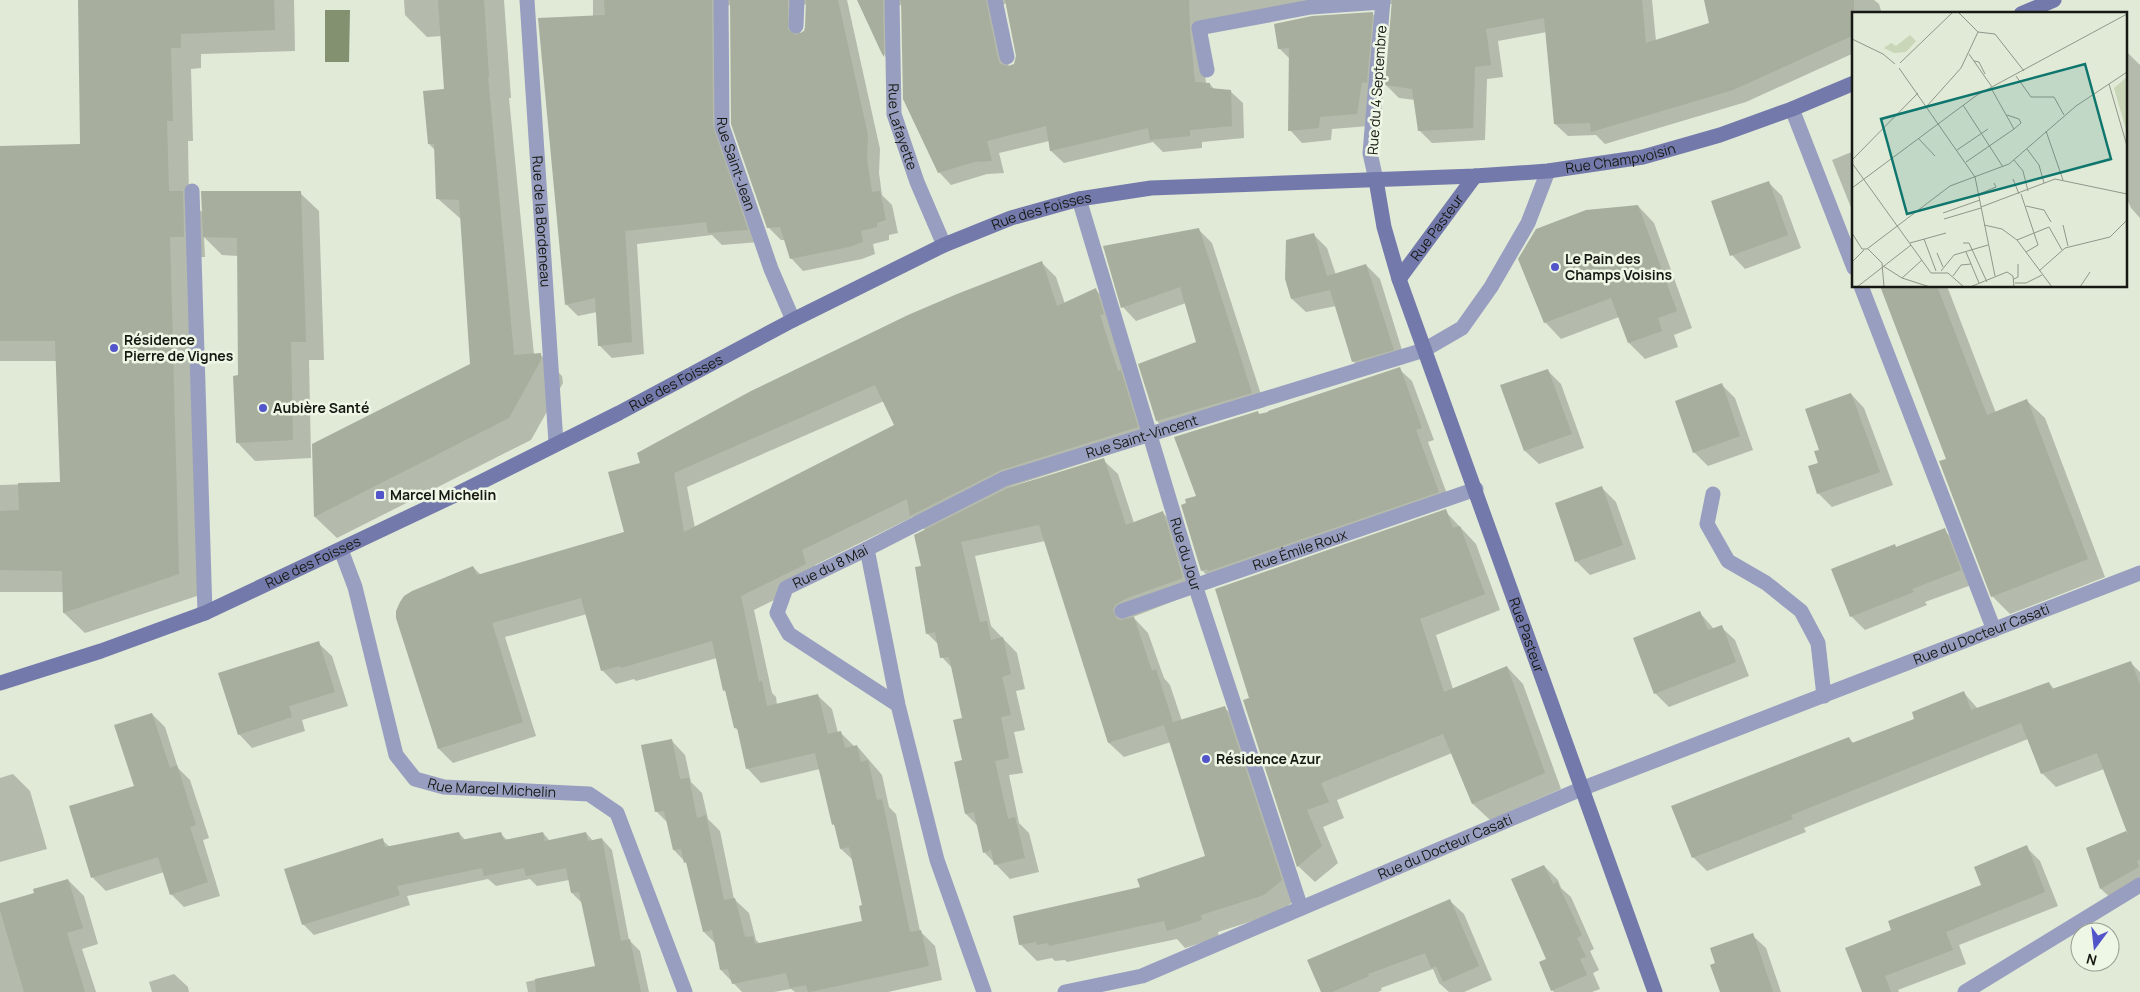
<svg xmlns="http://www.w3.org/2000/svg" width="2140" height="992" viewBox="0 0 2140 992" font-family="Manrope,sans-serif">
  <style>
    .water { fill: #839171 }
    .shadow { fill: #0003; fill-rule: evenodd }
    .building { fill: #a7ae9d; fill-rule: evenodd }
    .lines { fill: none; stroke-linecap: round; stroke-linejoin: round }
    .lane { stroke: #989ebf; stroke-width: 15 }
    .street { stroke: #989ebf; stroke-width: 15 }
    .secondary { stroke: #737aab; stroke-width: 15 }
    .poi-dot { fill: #5254ca; stroke: #eef6e5; stroke-width: 2 }
    .labels { text-anchor: middle; stroke-width: 5; stroke-linejoin: round; paint-order: stroke }
    .street-label { font-size: 14px; fill: #161913; stroke: #eef6e5 }
    .poi-label { font-size: 14px; font-weight: bold; fill: #161913; stroke: #eef6e5; text-anchor: start }
    .inset-road { fill: none; stroke: #909689; stroke-width: 1 }
    .view { fill: #0f766e; fill-opacity: 0.15; stroke: #0f766e; stroke-width: 2.5 }
    .inset-edge { fill: none; stroke: #161913; stroke-width: 2.5 }
  </style>
  <rect width="100%" height="100%" fill="#e1e9d7"/>
  <path class="water" d="M325,10h25l-1,52h-24z"/>
  <path class="shadow" d="M79,0h215l1,51 -94,3v14l-10,1 2,72h-5l1,59 14,13 97,-20 19,18 5,149h-15l2,98 -56,3 -18,-19 2,-65 -1,-121 -16,-1 -18,-18 1,20h-14l9,338 -115,38 -21,-20v-21h-64v-107l61,-2 -4,-122h-57v-214l82,-2z
    M404,0h100l7,98h-2l25,257 6,-1 22,22 1,7 -32,57 -194,98 -22,-21 -1,-73 157,-79 -9,-145 -25,-22 -2,-48 -6,-6 17,-54 -4,-54 -15,1 -22,-22z
    M593,0h254l33,149 -1,24 3,22 10,10 6,28 -9,2v5l-16,4 2,10 -13,5 -59,12 -12,-13 -6,-18h-4l-13,-13 -36,-223 -7,3v133l34,102 -37,3 -10,-10 -75,9 7,110 -32,4 -13,-13 -2,-33 -19,4 -12,-12 27,-287zM808,2l-3,29 -5,4 1,-27z
    M859,0h793l4,41 55,-17 -5,-24h168l5,4 3,10h-28v39l-108,49 -141,42 -9,-9 -28,1 -13,-12 -8,-92 -49,9 5,36 -16,2 -2,61 -53,3 -13,-13 -4,-30 -16,-2 -13,-13 6,-81 -70,6 -119,22 -1,11 4,41h4l5,6 15,1 13,12 1,35 -42,4v6l-39,4 -10,-10 -89,21 -13,-12 -2,-10 -50,12 5,20 -17,1 -36,11 -12,-13 -37,-168 -6,4v59l-11,-11zM1006,3l11,52 -2,9 -6,3 -11,-52v-6z
    M1372,13l13,13 -16,100 -37,3 -1,11 -29,3 -12,-13v-71l-11,-11z
    M2126,51l14,14v153l-9,-10 -5,-11z
    M1854,151v64l-22,-55z
    M1768,182l14,14 19,52 -56,21 -13,-14z
    M1638,206l16,17 38,105 -18,7 4,12 -33,12 -16,-16 -10,-26 -58,22 -16,-17z
    M1198,229l14,14 53,164 -95,27 -13,-13 41,-78 -12,-40 -50,18 -13,-14z
    M1313,234l14,14 9,27 30,-10 14,14 26,84 -39,12 -13,-13 -18,-56 -30,6 -14,-13z
    M1042,263l14,14 9,27 31,-14 14,14 41,137 -142,46 94,-27 15,14 16,49 29,-10 14,14 20,65 -64,25 15,16 16,45 6,7 12,36 42,-14 17,17 57,173 -17,15 -63,20 1,5 -34,11 -8,-9 -110,23 -2,-2 -10,1 -3,-3 -15,3 -17,-17 186,-87 -35,-115 -47,15 -15,-14 -64,-202 -70,15 16,70 26,27 8,36 -9,2 9,39 -11,2 9,41 -14,2 10,48 10,10 10,39 -29,7 -26,-27 -6,-26 -12,-12 -11,-51 9,-2v-43l-11,-49 -11,-12 -3,-12 -12,-12 -4,-66 3,-36 -13,-14 -98,48 4,13 -65,32 18,83 4,4 1,8 40,-10 15,14 6,24h3l13,13h3l25,29 7,32 7,7 24,117 15,15 7,34 -54,12h-93l-4,-3 -17,3h-32l-21,-22 -5,-26 -12,-12 -16,-67 -14,-15 -6,-27 -12,-12 15,-71 14,15 6,27 11,11 6,26 12,12 14,68 15,14 7,27 4,4 104,-22 -1,-16 -9,-45 -13,-12 -5,-22 -3,-3 -13,-55 -59,14 -14,-15 -8,-37 -4,-3 -8,-35 -3,-3 -7,-32 -81,23 -2,-2 -18,5 -14,-14 -15,-56 -82,23 31,99 -83,27 -14,-14 34,-182 8,8 145,-42 15,-69zM884,401l12,24 -201,103 -8,-41z
    M1881,286h66l49,127 31,-12 18,17 60,159 -95,37 -18,-18 -44,-137z
    M1399,369l13,12 22,59 -6,2 23,63 -237,78 -12,-13 -4,-73 62,-82z
    M1547,370l14,14 23,64 -45,16 -14,-13 -23,-65z
    M1722,385l13,13 18,52 -45,16 -14,-14z
    M1851,394l13,14 29,77 -61,22 -14,-14 2,-43z
    M1602,488l14,14 20,57 -46,16 -14,-14z
    M1445,511l31,33 24,66 -64,25 17,54 54,-22 16,17 38,105 -71,31 -17,-16 -21,-51 -115,47 7,18 -21,9 15,36 -23,19 -17,-16 -54,-165 7,-2z
    M1944,530l14,14 16,40 -49,18 2,3 -62,25 -14,-14 46,-68z
    M1700,613l14,16 7,-2 14,13 14,36 -80,31 -14,-14z
    M318,643l14,13 16,50 -46,14 3,11 -53,17 -13,-14z
    M2130,662l10,10v216l-25,14 -14,-13 -14,-41 39,-16 3,4 -25,-67 -48,18 -14,-14 -14,-34 -224,89 2,4 -99,39 -14,-14 156,-119 5,6 62,-24 48,-27 14,16 71,-26 6,7z
    M152,714l13,13 13,41 12,12 19,58 -6,2 17,56 -36,11 -13,-13 -7,-22 -58,19 -13,-13 -22,-71 64,-20z
    M13,774l17,17 17,58 -47,13v-84z
    M459,833l7,8 35,-7 7,7 35,-8 7,8 36,-8 7,8 9,-2 10,11 17,90 11,11 9,41h-121l-2,-10 70,-15 -13,-63 -11,-11 -3,-13 -32,6 -7,-7 -34,7 -8,-7 -81,17 3,9 -96,30 -11,-11 79,-84 8,7z
    M2026,847l14,14 18,45 -99,39 7,19 -68,26 1,2h-36l30,-61 90,-45z
    M1544,866l14,14 3,8 10,9 23,52 -4,2 9,19 -6,3 7,16 -8,3h-38l-2,-2 -4,-30z
    M68,880l16,16 14,48 -16,5 14,43h-96v-88l35,-10z
    M1450,901l14,13 28,66 -28,12h-15l-10,-9 -6,-14 -52,19 1,2 -4,2h-56z
    M1752,935l14,13 15,44h-60l-5,-28z
    M174,974l14,13 1,5h-37l-3,-10z"/>
  <path class="building" d="M78,0h196l1,30 -94,4v14h-10l2,73h-6l2,70h14l1,46h-14l9,337 -116,39 -1,-42 -62,-1v-59l19,-1 -1,-27 42,-1 -5,-141h-55v-195l80,-2z
    M438,0h46l5,77h-1l26,278 27,-2v7l-32,58 -195,99 -2,-73 158,-80 -11,-164 -23,-1 -2,-55h-6l-5,-53 21,-2z
    M604,0h108l1,126 35,104 -40,3 -2,-11 -81,9 7,111 -34,4 -3,-48 -30,7 -27,-287 67,-3z
    M730,0h58v30l8,5 8,-4 1,-4 1,-27h32l30,135 -1,24 5,33 8,-1 6,29 -9,3v4l-16,4 2,11 -14,5 -59,12 -10,-32 -13,1 -36,-104z
    M857,0h26l1,57 -2,-3z
    M901,0h85l12,59 2,5 8,2 6,-2 2,-8 -11,-56h184l1,30 5,52 15,1v5l21,2 1,36 -42,4v6l-40,4 -2,-12 -98,23 -4,-25 -59,15 5,20 -18,1 -36,11 -35,-74z
    M1392,0h250l4,43 63,-20 -5,-23h150v35l-121,55 -142,42 -1,-9 -36,1 -10,-106 -58,11 5,36 -16,2 -2,61 -55,3 -6,-42 -27,-4z
    M1373,12l-6,71 -5,-1 -5,32 -37,3 -1,11 -31,3 1,-83 -11,1 -4,-25 38,-8z
    M1769,181l19,54 -58,21 -19,-55z
    M201,191h100l5,151h-15l2,98 -57,3 -3,-67 5,-1 -1,-137 -34,-1z
    M1638,205l39,106 -19,7 4,13 -34,12 -17,-45 -67,25 -26,-64 18,-30 50,-19z
    M1199,228l53,165 -96,28 -18,-57 58,-22 -16,-55 -59,21 -18,-62z
    M1314,233l13,43 39,-12 28,86 -42,12 -22,-72 -39,9 -6,-20 1,-39z
    M1042,261l15,45 39,-18 8,26 -4,1 18,56 3,-1 17,57 -137,43 -91,46 -3,-17 -105,51 4,14 -65,32 18,86 3,-1 5,25 51,-12 10,40 13,-3 4,17 12,-3 4,17 7,-2 9,40 5,-1 28,133 11,-2 8,36 -119,26h-2l-2,-7 -16,3 -4,-15 -54,11 -4,-15 -8,1 -8,-40 -9,2 -17,-70 -2,1 -3,-14 -8,1 -9,-39 -9,1 -14,-67 31,-6 8,40 9,-1 8,40 9,-3 18,85 11,-2 10,39 8,-1 2,8 107,-23 -3,-15 3,-1 -13,-58 -9,2 -6,-25 -2,1 -17,-72 -69,16 -9,-41h-3l-9,-38 -2,1 -11,-50 -91,27 -1,-2 -19,5 -20,-73 -89,25 31,99 -85,27 -42,-131v-7l4,-9 4,-6 8,-5 61,-25 4,9 147,-43 -16,-60 32,-9 -3,-10 114,-62 157,-76 49,-21zM875,385l19,40 -210,107 -10,-59z
    M1880,286h57l50,129 40,-16 61,160 -97,38 -52,-136 7,-2z
    M1400,367l22,61 -6,2 23,62 -230,79 -2,-2 -6,2 -20,-66 5,-2 -1,-4 11,-3 -22,-59 84,-26 1,3 9,-2v-1z
    M1548,369l24,65 -48,17 -24,-66z
    M1722,383l18,53 -47,17 -18,-52z
    M1851,393l29,79 -63,22 -9,-28 10,-3 -4,-12 5,-1 -14,-41z
    M1104,458l22,67 37,-14 20,67 -56,20 -12,7 -2,5 3,8 4,2 14,-3 18,54 4,-2 17,53 -65,21 -69,-218 -78,17 19,80 7,-1 4,19 12,-3 8,37 -9,3 9,38 -10,2 8,41 -14,3 13,58 7,-2 10,41 -31,7 -3,-15 -8,3 -9,-41 -9,2 -11,-52 8,-2 -9,-40 9,-2 -13,-61 -9,1 -5,-26 -9,2 -11,-67 6,-1 -7,-31 94,-47z
    M1602,486l21,59 -48,17 -20,-59z
    M1446,509l7,19 7,-2 25,68 -65,25 24,73 63,-26 38,107 -73,31 -29,-70 -122,49 8,19 -22,8 15,36 -25,21 -54,-167 6,-2 -34,-109z
    M1945,528l16,42 -49,19 2,3 -64,25 -19,-48 64,-25 1,3z
    M1700,611l8,19 14,-5 14,37 -82,32 -21,-56z
    M319,641l16,51 -46,14 3,11 -54,18 -20,-62z
    M2131,661l9,24v175h-3l2,7 -39,22 -14,-41 40,-17 2,4 -31,-82 -56,21 -20,-51 -230,92 2,4 -101,39 -21,-52 178,-69 3,6 62,-24 -2,-7 52,-21 7,19 78,-28 3,7z
    M1225,706l57,174 -18,15 -63,20 1,5 -35,11 -3,-10 -115,25 -1,-3 -11,2 -1,-3 -17,3 -6,-29 127,-29 -3,-8 68,-23 -41,-131z
    M152,713l18,55 7,-3 19,60 -6,2 18,55 -38,13 -12,-38 -67,21 -22,-72 65,-20 -20,-61z
    M459,832l2,8 40,-8 3,8 39,-8 2,9 41,-9 2,9 14,-3 19,103 9,-2 11,53h-105l-1,-13 60,-13 -16,-74 -8,1 -5,-25 -40,8 -2,-8 -40,8 -2,-8 -85,18 3,9 -98,30 -18,-56 99,-31 2,9z
    M2027,845l18,47 -99,40 7,18 -68,26 6,16h-29l-17,-44 46,-18 -3,-9 93,-36 -7,-18z
    M1544,865l9,19 4,-2 25,53 -5,3 9,19 -6,2 7,16 -36,16 -12,-29 7,-3 -35,-80z
    M68,879l15,49 -16,5 18,59h-61l-24,-82v-7l34,-10 -1,-4z
    M1450,899l29,67 -36,16 -7,-16 -5,2 -6,-15 -57,21 1,2 -37,16h-11l-14,-32z
    M1753,933l20,59h-53l-10,-27 5,-2 -5,-15z"/>
  <g class="lines">
    <path class="lane" d="M1792,109l62,159
      M192,191l13,422
      M1861,286l133,344
      M1424,350l38,-22 29,-41 37,-64 20,-52"/>
    <g class="street">
      <path id="s1" d="M527,0l29,443"/>
      <path id="s2" d="M721,0l1,126 49,143 22,51"/>
      <path id="s3" d="M892,0l2,114 23,68 27,63"/>
      <path d="M995,0l12,57"/>
      <path d="M796,26l1,-26"/>
      <path d="M1207,70l-8,-42 112,-21 71,-5"/>
      <path d="M1376,180l-6,-27 13,-153"/>
      <path id="s4" d="M1079,199l116,386 106,323"/>
      <path d="M1713,494l-6,30 21,37 38,22 35,28 17,32 6,53"/>
      <path id="s5" d="M867,549l137,-70 420,-129"/>
      <path id="s6" d="M341,550l14,37 41,168 19,24 29,8 145,7 28,19 68,179"/>
      <path id="s7" d="M1122,611l354,-122"/>
      <path id="s8" d="M898,705l-109,-71 -12,-21 9,-25 81,-39 31,156 39,155 47,132"/>
      <path id="s9" d="M1065,992l77,-16 439,-187 559,-216"/>
      <path d="M1965,992l175,-107"/>
    </g>
    <g class="secondary">
      <path d="M2021,14l33,-14"/>
      <path id="s10" d="M1376,180l8,47 15,52 256,713"/>
      <path id="s11" d="M1399,279l76,-103"/>
      <path id="s12" d="M0,683l101,-32 104,-38 248,-117 166,-83 174,-93 151,-75 67,-27 68,-19 72,-11 324,-12 73,-5 95,-14 77,-22 72,-26 62,-26"/>
    </g>
  </g>
  <g class="poi-dot">
    <circle cx="1555" cy="267" r="5"/>
    <circle cx="114" cy="348" r="5"/>
    <circle cx="263" cy="408" r="5"/>
    <rect x="375" y="490" width="10" height="10" rx="2.5"/>
    <circle cx="1206" cy="759" r="5"/>
  </g>
  <g class="labels">
    <g class="street-label">
      <text transform="translate(1377 90) rotate(-86)" y="5">Rue du 4 Septembre</text>
      <text dy="5" stroke="none"><textPath href="#s3" startOffset="128">Rue Lafayette</textPath></text>
      <text dy="5" stroke="none"><textPath href="#s12" startOffset="1729">Rue Champvoisin</textPath></text>
      <text dy="5" stroke="none"><textPath href="#s2" startOffset="166">Rue Saint-Jean</textPath></text>
      <text dy="5" stroke="none"><textPath href="#s12" startOffset="1146">Rue des Foisses</textPath></text>
      <text dy="5" stroke="none"><textPath href="#s1" startOffset="222">Rue de la Bordeneau</textPath></text>
      <text dy="5" stroke="none"><textPath href="#s11" startOffset="64">Rue Pasteur</textPath></text>
      <text dy="5" stroke="none"><textPath href="#s12" startOffset="741">Rue des Foisses</textPath></text>
      <text dy="5" stroke="none"><textPath href="#s5" startOffset="298">Rue Saint-Vincent</textPath></text>
      <text dy="5" stroke="none"><textPath href="#s7" startOffset="188">Rue Émile Roux</textPath></text>
      <text dy="5" stroke="none"><textPath href="#s4" startOffset="371">Rue du Jour</textPath></text>
      <text dy="5" stroke="none"><textPath href="#s12" startOffset="336">Rue des Foisses</textPath></text>
      <text dy="5" stroke="none"><textPath href="#s8" startOffset="230">Rue du 8 Mai</textPath></text>
      <text dy="5" stroke="none"><textPath href="#s9" startOffset="985">Rue du Docteur Casati</textPath></text>
      <text dy="5" stroke="none"><textPath href="#s10" startOffset="480">Rue Pasteur</textPath></text>
      <text dy="5" stroke="none"><textPath href="#s6" startOffset="321">Rue Marcel Michelin</textPath></text>
      <text dy="5" stroke="none"><textPath href="#s9" startOffset="408">Rue du Docteur Casati</textPath></text>
    </g>
    <g class="poi-label">
      <text x="1565" y="264">Le Pain des<tspan x="1565" dy="16">Champs Voisins</tspan></text>
      <text x="124" y="345">Résidence<tspan x="124" dy="16">Pierre de Vignes</tspan></text>
      <text x="273" y="413">Aubière Santé</text>
      <text x="390" y="500">Marcel Michelin</text>
      <text x="1216" y="764">Résidence Azur</text>
    </g>
  </g>
  <g transform="translate(1852 12)">
    <rect width="275" height="275" fill="#e1e9d7"/>
    <path d="M58,23l6,6 -10,11 -12,1 -10,-5 7,-5 5,3zM275,65v56l-13,-45z" fill="#c9d6b7"/>
    <path class="inset-road" d="M126,20l17,2 29,37M0,27l31,15 12,10M117,42l23,33M122,49l5,1 6,12M48,51l53,-51M47,56l76,109M164,64l15,21h23l10,18M257,72l18,62M139,76l23,41 7,-6 -2,-4 -12,-4M111,93l40,62M75,94l34,-38 17,-36 -20,-20M194,119l17,49M67,127l16,17M175,137l12,16 5,18M105,138l31,-21M0,148l66,-67M162,148l9,11 5,20M114,150l48,-33M0,151l79,110M123,165l20,99M161,167l6,15M0,176l125,-93 150,-81M127,182l17,-7 -2,-4M169,182l17,51 -12,7M174,194l18,4 7,12M129,195l74,-28 72,15M91,201l37,-13M92,207l37,-11M132,213l18,4 15,11 35,47M211,213l5,21M0,221l10,16h5l83,-63 59,-22 67,-58 51,-34M72,227l12,32M165,228l32,-13 13,23M58,231l36,-10M111,231h6l18,39M16,237l14,14 2,24M114,240l13,31M85,241l6,14M0,250l12,-12M31,254l19,12 28,9M89,259l13,-16 34,-10M187,259l26,-23 45,-11 17,-17M79,261h17l16,14M101,264l8,-11 10,-1M50,266l20,-18M162,267l4,-2v-13M163,271h11l16,-8M5,275l54,-42M118,275l37,-15 6,4 1,11M228,275l10,-15"/>
    <path class="view" d="M233,52l26,95 -204,55 -26,-95z"/>
    <rect width="275" height="275" class="inset-edge"/>
  </g>
  <g transform="translate(2095 947) rotate(195)"><circle r="24" fill="#eef6e5" stroke="#989e91"/>
  <path d="M0-4L9 19L0 12L-9 19Z" fill="#5254ca"/>
  <text y="-8" font-size="14" font-weight="bold" text-anchor="middle" fill="#161913">N</text>
  </g>
</svg>
